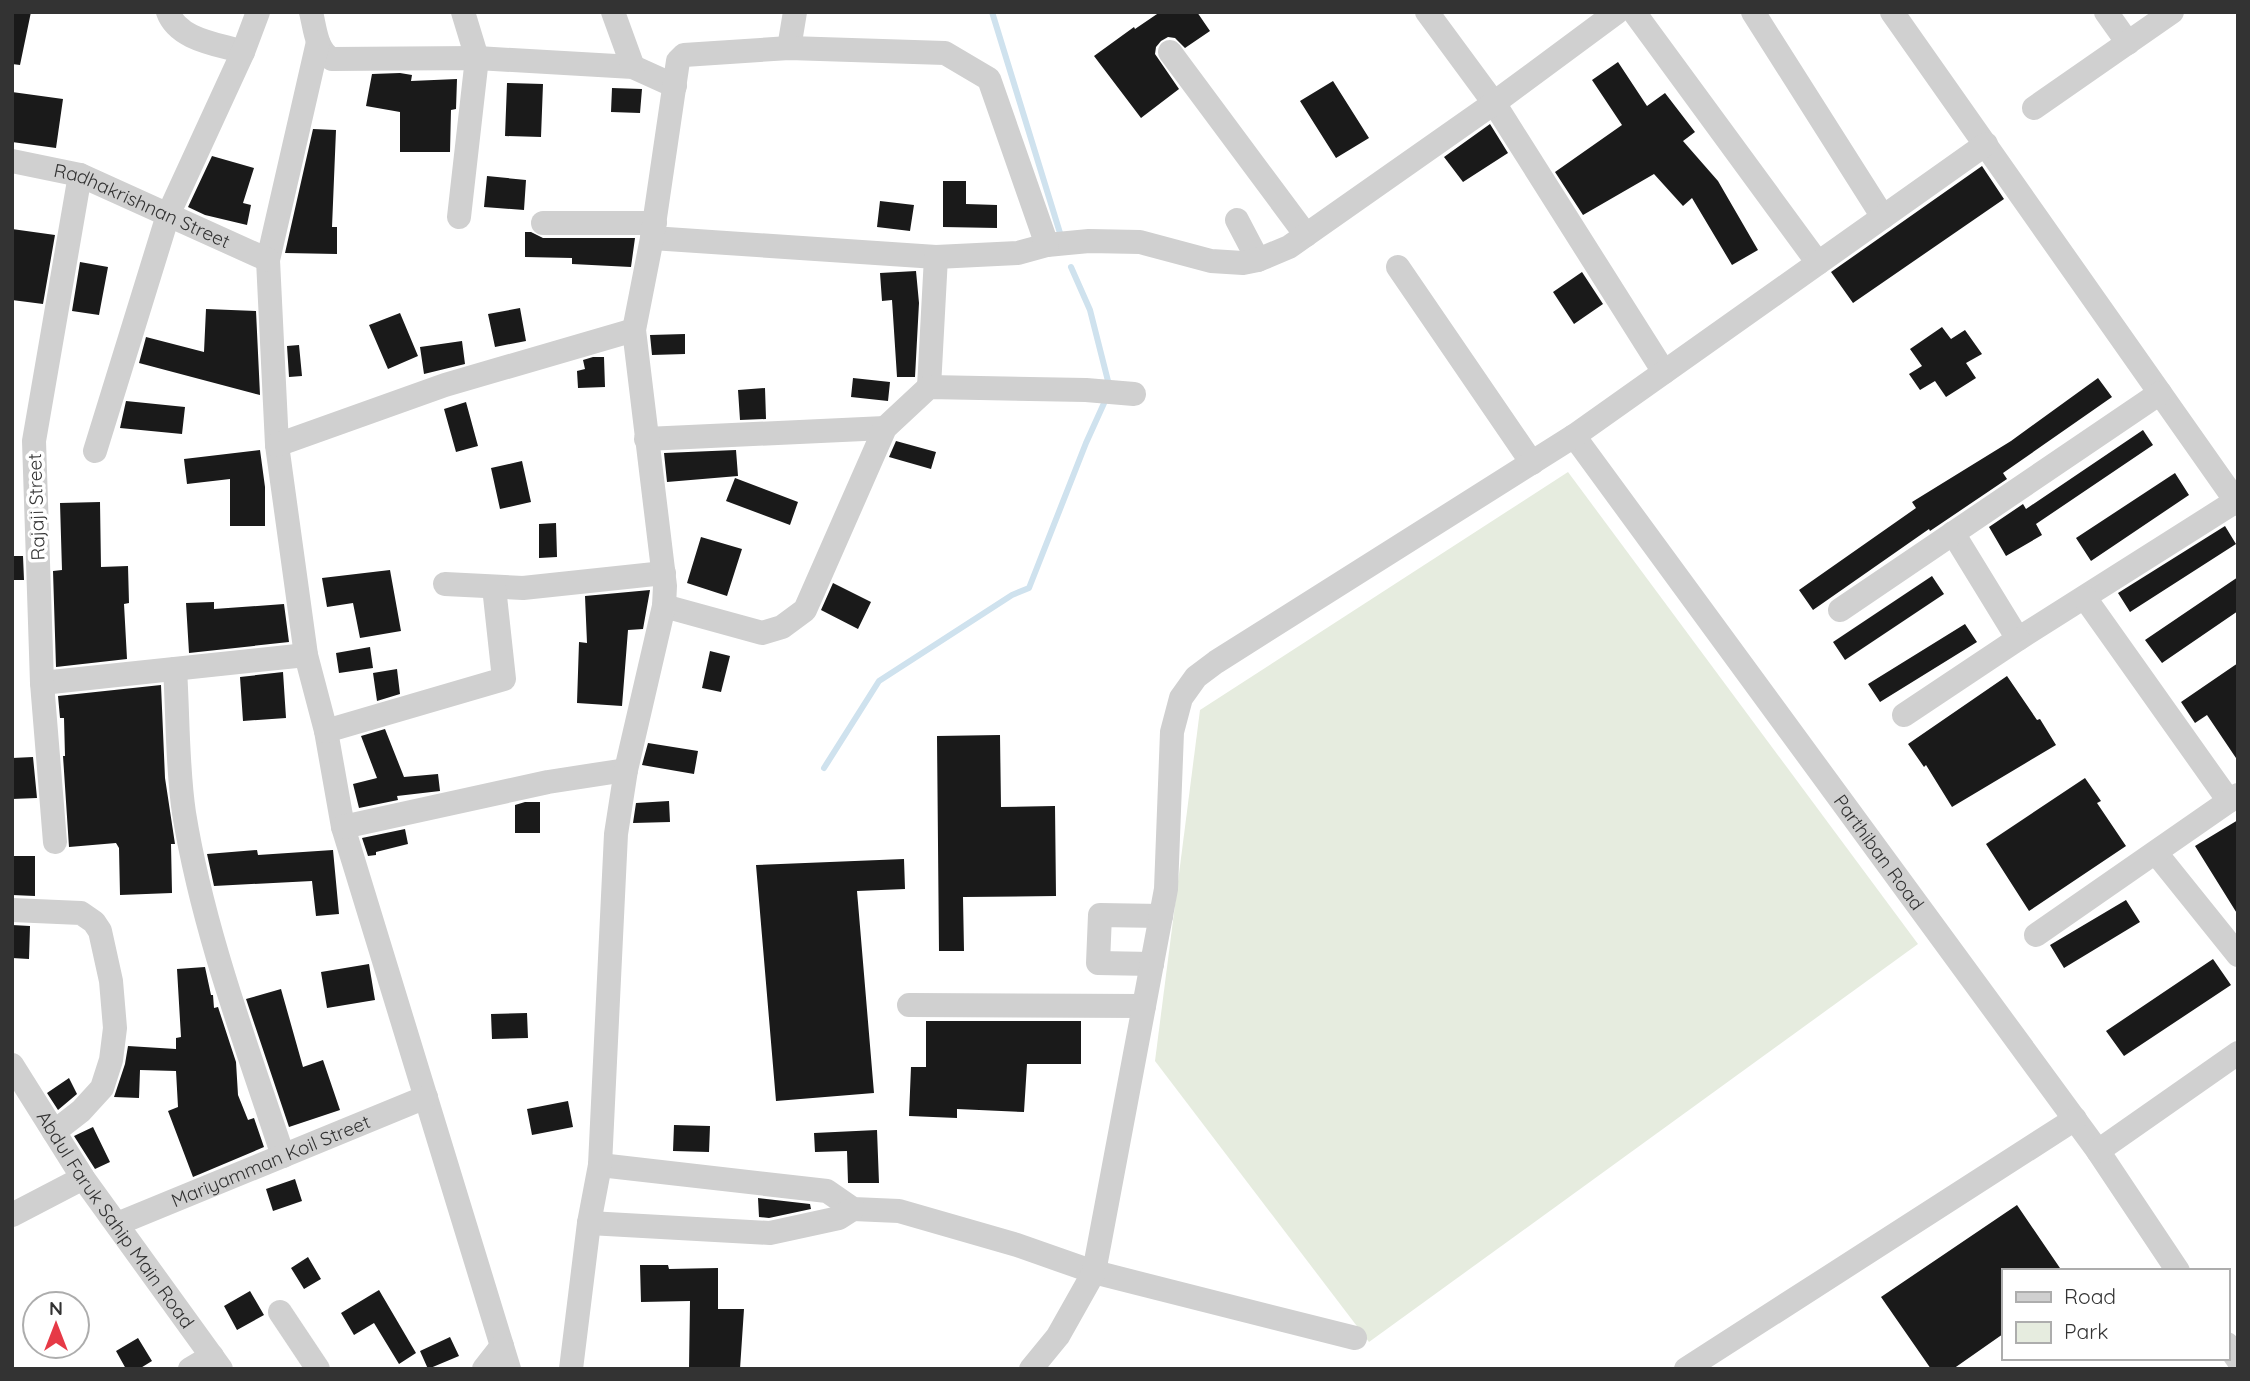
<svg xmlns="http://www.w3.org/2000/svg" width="2250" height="1381" viewBox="0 0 2250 1381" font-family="Quicksand,sans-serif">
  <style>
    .green { fill: #e6ecdf }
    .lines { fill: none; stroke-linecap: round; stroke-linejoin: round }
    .stream { stroke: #cfe2ee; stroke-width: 6 }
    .building { fill: #1a1a1a }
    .minor { stroke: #d0d0d0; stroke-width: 24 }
    .labels { text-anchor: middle; stroke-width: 7; stroke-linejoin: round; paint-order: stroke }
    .street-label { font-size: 19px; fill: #333; stroke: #fff }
  </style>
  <rect width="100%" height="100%" fill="#fff"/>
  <path class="green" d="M1568,472l350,472 -549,398 -214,-281 45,-351z"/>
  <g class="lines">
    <path class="stream" d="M992,12l68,221
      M1071,267l19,43 18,71
      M824,768l55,-87 133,-86 17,-7 57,-145 19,-42"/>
  </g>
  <path class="building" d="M12,12h19l-11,53 -8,-1z
    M1160,12h37l13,19 -25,17 -10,-10 -7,-1 -7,4 -5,6 -1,7 24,35 -38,29 -47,-62 40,-29 1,2z
    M1618,62l29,44 18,-13 30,39 -12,9 35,40 40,69 -26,15 -40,-67 -9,8 -29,-32 -71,41 -28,-43 67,-47 -30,-45z
    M400,73l12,2 -1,6 46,-2 -1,30 -5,1 -1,42h-50v-40l-34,-6 6,-32z
    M1333,81l36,57 -33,20 -36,-57z
    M507,83l36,1 -2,53 -36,-1z
    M612,88l30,1 -2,24 -29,-1z
    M12,92l51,7 -7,49 -44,-6z
    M1490,124l18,29 -45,29 -19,-25z
    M313,129l23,1 -4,97h5v27l-52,-1z
    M212,156l42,12 -11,35 8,2 -4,20 -42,-10 -17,-8z
    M1982,166l22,33 -151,104 -22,-31z
    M487,176l39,4 -2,30 -40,-3z
    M943,181h23v23l31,1v23l-54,-1z
    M880,201l34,4 -4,26 -33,-4z
    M12,229l43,6 -12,69 -31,-4z
    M525,232h6l12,6h92l-4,29 -59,-3v-6l-47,-1z
    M80,262l28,5 -9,48 -27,-4z
    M916,271l3,32 -4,74h-18l-5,-77 -10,1 -2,-28z
    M1582,272l21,32 -29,20 -21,-32z
    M520,308l6,33 -31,6 -7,-33z
    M206,309l50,2 4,84 -121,-32 7,-26 58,15z
    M400,313l18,43 -30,13 -19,-44z
    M1942,327l9,12 14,-9 17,24 -16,9 10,15 -30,19 -11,-16 -15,9 -11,-16 13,-8 -12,-17z
    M685,334v20l-33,1 -2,-20z
    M462,341l3,23 -41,10 -4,-27z
    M299,345l3,31 -13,1 -2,-31z
    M593,357h11l1,30 -27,1 -1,-17 8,-2 -2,-9z
    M853,378l37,4 -2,19 -37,-4z
    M2098,378l14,19 -109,76 4,6 -77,52 -1,-2 -116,81 -14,-20 117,-82 -4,-6 99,-61z
    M765,388l1,31 -26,1 -2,-30z
    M126,401l59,6 -3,27 -62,-6z
    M466,402l12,44 -22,6 -12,-43z
    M2143,430l10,15 -117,79 6,11 -36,21 -17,-29 34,-23 3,5z
    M896,441l40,11 -5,17 -42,-12z
    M260,450l5,37v39h-35v-47l-43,5 -3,-25z
    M736,450l2,26 -71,6 -3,-29z
    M522,461l9,41 -31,7 -9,-41z
    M2175,473l14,22 -98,66 -15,-23z
    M735,478l63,24 -8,23 -64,-24z
    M100,502l1,65 27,-1 1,37 -5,1 3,55 -71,8 -3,-96 9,-1 -2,-67z
    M556,523l1,34 -18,1v-34z
    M2225,526l11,18 -106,68 -12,-19z
    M701,537l41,12 -15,47 -40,-13z
    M12,556h11l1,24h-12z
    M390,570l11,61 -41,7 -7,-35 -26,4 -5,-29z
    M1932,576l12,18 -99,66 -12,-18z
    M2238,577v34l-76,52 -17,-23z
    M833,583l38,19 -13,27 -37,-19z
    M650,590l-7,39 -15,1 -6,76 -45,-3 2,-61 8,1 -2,-47z
    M214,602v7l70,-5 5,38 -100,11 -3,-50z
    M1965,624l12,18 -97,60 -12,-18z
    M370,647l3,21 -34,5 -3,-20z
    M710,651l20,5 -9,36 -19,-4z
    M2238,663v98l-31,-46 -12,8 -14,-21z
    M397,669l3,25 -23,7 -4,-28z
    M283,672l3,46 -43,3 -3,-44z
    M2007,676l30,44 3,-1 16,26 -104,62 -26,-42 -2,2 -16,-23z
    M161,685l4,93 10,66h-4l1,49 -52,2 -1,-47 -3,-5 -47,4 -6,-91h2l-1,-38h-4l-2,-22z
    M385,729l19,48 34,-3 2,17 -43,5 1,4 -39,8 -6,-24 24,-6 -16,-42z
    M1000,735l1,72 54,-1 1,90 -93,1 1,54h-25l-2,-215z
    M648,743l50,8 -4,23 -52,-9z
    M33,757l4,41 -25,1v-41z
    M2085,778l16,23 -4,2 29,43 -97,65 -43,-67z
    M669,801l1,21 -37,1 3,-20z
    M525,802h15v31h-25v-28z
    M2238,820v95l-43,-69z
    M405,829l3,15 -32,8v3l-8,1 -6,-18z
    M257,850l1,5 75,-5 6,64 -23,2 -4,-35 -98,5 -7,-32z
    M12,856h23v40l-23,-1z
    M904,859l1,30 -48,2 17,202 -98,8 -20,-236z
    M2126,900l14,22 -76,46 -14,-23z
    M12,925l18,1 -1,33 -17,-1z
    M2213,959l18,26 -107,71 -18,-25z
    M369,964l6,36 -48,8 -6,-36z
    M205,967l6,28h2l1,13 4,-1 18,55 2,33 10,25 6,-2 10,29 -71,30 -25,-66 10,-4 -2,-36 -36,-1 -1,28 -25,-1 11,-33 3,-18 48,3v-11l5,-1 -4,-68z
    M281,989l22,78 20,-7 17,50 -51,17 -43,-128z
    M527,1013l1,25 -36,1 -1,-25z
    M926,1021h155v43h-54l-3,48 -67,-3v9l-48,-2 2,-49h15z
    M69,1078l8,16 -19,16 -11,-17z
    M568,1101l5,26 -41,8 -5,-26z
    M674,1125l36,1 -1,26 -36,-1z
    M93,1127l17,35 -15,7 -21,-33z
    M877,1130l2,53h-31l-1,-32 -32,1 -1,-19z
    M295,1179l7,22 -29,10 -7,-22z
    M758,1198l52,6 1,5 -42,9 -10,-1z
    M2017,1205l45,66h-59v63l-50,35h-22l-50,-72z
    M308,1257l13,22 -17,10 -13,-21z
    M640,1265h28l1,4 49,-1v41h26l-4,60h-51l1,-68 -49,1z
    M379,1290l37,63 -17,11 -25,-41 -20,12 -13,-22z
    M250,1291l14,24 -27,15 -13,-24z
    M450,1337l9,19 -31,13 -8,-18z
    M138,1338l14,23 -13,8h-13l-10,-18z"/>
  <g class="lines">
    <g class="minor">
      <path d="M168,12c10,28 50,32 75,40"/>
      <path d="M311,12c4,16 5,39 21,47l145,-1 156,9 42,19"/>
      <path d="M613,12l20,55"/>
      <path d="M1427,12l67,91 170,269"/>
      <path d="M1634,12l184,251"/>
      <path d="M1753,12l130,205"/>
      <path d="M1892,12l346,492"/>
      <path d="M2106,12l22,31"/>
      <path d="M318,42l-50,218 9,185 29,210 20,76 17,96 166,542"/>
      <path d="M789,48l6,-36"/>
      <path d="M1170,52l136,183"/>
      <path d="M2034,108l138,-96"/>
      <path id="s1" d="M12,161l68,14 188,85"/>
      <path d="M459,217l18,-159 -14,-46"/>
      <path d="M1237,220l21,40"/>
      <path d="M543,223h112"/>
      <path d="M652,238l284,19 82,-4 29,-8 42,-4 51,1 71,19 32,2 15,-3 31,-13 17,-12 188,-132 123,-91"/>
      <path d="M1398,267l134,196"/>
      <path d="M929,387l7,-130"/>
      <path id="s2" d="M1574,436l524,715 80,120"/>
      <path d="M646,439l239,-11"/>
      <path d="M277,445l168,-60 189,-55"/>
      <path d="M95,451l73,-236 75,-163 15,-40"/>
      <path d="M1953,533l65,106 218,-138"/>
      <path d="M445,584l78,4 141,-15"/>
      <path d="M2085,598l144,203 9,-6"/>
      <path d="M664,606l98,27 20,-6 23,-17 80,-182 44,-41 157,3 48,4"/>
      <path d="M1840,610l320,-217"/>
      <path d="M175,669c3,47 2,97 9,144 19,117 62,231 99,343"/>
      <path d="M42,683l264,-28"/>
      <path d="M1904,715l114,-76"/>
      <path d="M326,731l178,-52 -10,-92"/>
      <path d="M343,827l205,-45 78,-12"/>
      <path d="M55,842l-13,-159 -8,-242 46,-266"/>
      <path d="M2156,853l82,102"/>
      <path d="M12,910l69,3 13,9 6,9 11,50 4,47 -4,32 -9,28 -21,23 -27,21"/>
      <path d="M2036,935l193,-134"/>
      <path d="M1152,964l-54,-1 2,-48 61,1"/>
      <path d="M909,1005l235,1"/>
      <path id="s3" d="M12,1065l71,113 138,191"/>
      <path d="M2098,1151l140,-98"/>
      <path d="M600,1165l227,26 26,18 46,2 118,34 77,27 261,66"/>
      <path d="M12,1215l71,-37"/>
      <path d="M589,1223l181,10 69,-15 14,-9"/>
      <path id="s4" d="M117,1224l309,-127"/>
      <path d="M280,1312l38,57"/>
      <path d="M2227,1344l11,16"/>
      <path d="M190,1369l22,-13"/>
      <path d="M484,1369l18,-23"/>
      <path d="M571,1369l18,-146 11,-58 16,-331 10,-64 38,-164 1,-20 -31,-256 18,-92 26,-177 6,-6 105,-7 156,5 44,26 58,166"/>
      <path d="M1031,1369l27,-33 36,-64 72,-383 6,-157 9,-34 15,-21 20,-15 358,-226 412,-292"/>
      <path d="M1686,1369l389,-250"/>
    </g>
  </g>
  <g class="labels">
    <g class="street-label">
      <text dy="7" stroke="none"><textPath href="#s1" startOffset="138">Radhakrishnan Street</textPath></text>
      <text transform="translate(36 507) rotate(-92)" y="7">Rajaji Street</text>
      <text dy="7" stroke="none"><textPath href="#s2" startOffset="516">Parthiban Road</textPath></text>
      <text dy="7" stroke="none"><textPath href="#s4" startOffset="166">Mariyamman Koil Street</textPath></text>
      <text dy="7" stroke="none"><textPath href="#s3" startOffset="186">Abdul Faruk Sahip Main Road</textPath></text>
    </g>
  </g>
  <rect width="2250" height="1381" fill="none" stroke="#333333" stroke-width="28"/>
  <rect x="2002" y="1269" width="228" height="91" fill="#ffffff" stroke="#adadad" stroke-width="2"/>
  <rect x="2016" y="1292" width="35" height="10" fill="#d0d0d0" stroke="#adadad" stroke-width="2"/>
  <text x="2064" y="1304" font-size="21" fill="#333333">Road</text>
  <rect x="2016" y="1322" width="35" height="21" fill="#e6ecdf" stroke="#adadad" stroke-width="2"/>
  <text x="2064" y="1339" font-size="21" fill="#333333">Park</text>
  <g transform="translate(56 1325)"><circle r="33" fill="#ffffff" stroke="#adadad" stroke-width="2"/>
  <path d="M0-5L12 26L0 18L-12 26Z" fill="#e63946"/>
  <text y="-10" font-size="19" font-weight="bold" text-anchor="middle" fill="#333333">N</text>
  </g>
</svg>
